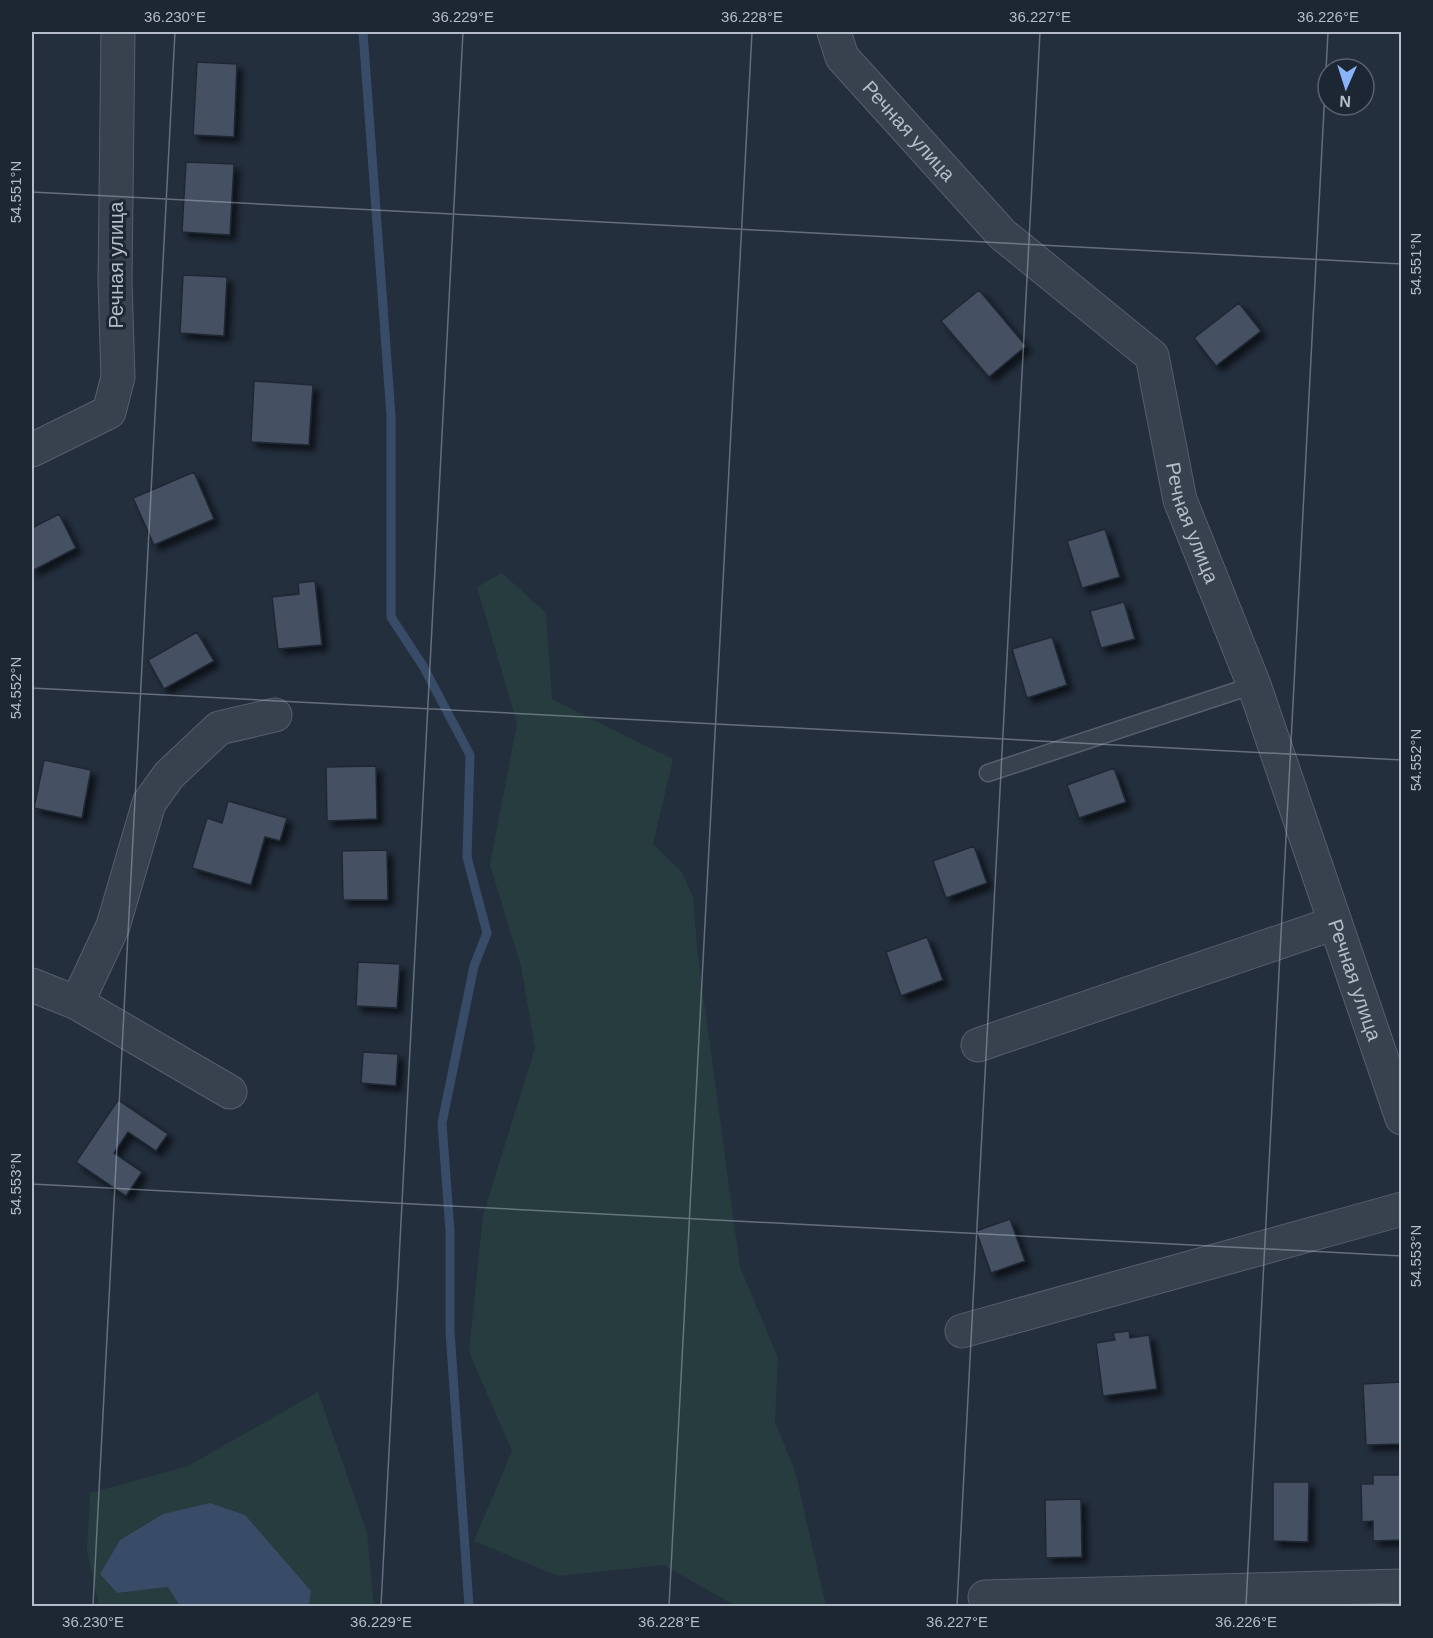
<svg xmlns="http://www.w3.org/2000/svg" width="1433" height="1638" viewBox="0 0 1433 1638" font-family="Arial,sans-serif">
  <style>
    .green { fill: #263c3f }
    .water { fill: #394c67 }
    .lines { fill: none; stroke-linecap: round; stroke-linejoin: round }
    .stream { stroke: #394c67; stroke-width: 9 }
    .building { fill: #455162; stroke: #1f2835; stroke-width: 1.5; filter: url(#shadow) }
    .service-casing { stroke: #565f6c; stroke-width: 19 }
    .minor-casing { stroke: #565f6c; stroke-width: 35 }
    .service { stroke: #38414e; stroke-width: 16 }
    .minor { stroke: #38414e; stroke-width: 33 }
    .ticks { fill: none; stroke: #b4bcc9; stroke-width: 1.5; stroke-opacity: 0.45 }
    .labels { text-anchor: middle; stroke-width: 6; stroke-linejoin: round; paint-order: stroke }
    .street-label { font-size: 20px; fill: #b4bcc9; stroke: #1d2633 }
    .neatline { fill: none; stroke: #b4bcc9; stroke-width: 2 }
    .ticks-label { font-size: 15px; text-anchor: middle; fill: #b4bcc9 }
  </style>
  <defs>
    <filter id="shadow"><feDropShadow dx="5.5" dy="5.5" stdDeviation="3" flood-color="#0009"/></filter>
  </defs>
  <rect width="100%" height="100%" fill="#242f3e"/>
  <path class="green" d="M502,573l44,40 6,86 121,60 -20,85 29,28 11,25 5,59 42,311 38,91 -3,64 20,49 31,135h-90l-73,-41 -105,11 -84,-35 38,-90 -43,-99 14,-137 52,-167 -14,-82 -31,-101 27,-142 -40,-136z
    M318,1392l49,141 7,73h-65l2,-15 -148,-77 -43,26 -20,34 17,19 52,-6 11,19h-81l-12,-55 3,-58 98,-27z"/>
  <path class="water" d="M210,1503l35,12 66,76 -2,15h-129l-12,-19 -51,6 -17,-19 20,-34 43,-26z"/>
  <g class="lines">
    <path class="stream" d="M363,32l28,384v201l32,49 47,89 -3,102 20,76 -13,33 -32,157 8,108v100l19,275"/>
  </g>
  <path class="building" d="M197,62l40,2 -3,73 -41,-2z
    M186,162l48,2 -4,71 -48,-3z
    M183,275l44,2 -3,59 -44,-3z
    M979,290l47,56 -37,31 -48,-56z
    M1239,303l22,28 -45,35 -22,-28z
    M254,381l59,4 -4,60 -58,-3z
    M194,472l20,47 -60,26 -21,-47z
    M59,514l17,34 -44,23v-43z
    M1105,529l15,48 -38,11 -15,-47z
    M315,581l7,64 -44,4 -6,-52 27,-3 -1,-11z
    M1124,602l11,37 -34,9 -11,-37z
    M197,632l17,29 -50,28 -16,-29z
    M1052,637l15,48 -40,13 -15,-49z
    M44,760l47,10 -9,48 -48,-10z
    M376,766l1,53 -50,2 -1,-54z
    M1114,768l12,34 -47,16 -12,-33z
    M228,801l59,17 -7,23 -15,-4 -14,48 -59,-17 15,-50 15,5z
    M974,846l13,37 -41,15 -13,-37z
    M387,850l1,50h-45l-1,-49z
    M927,937l16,43 -42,16 -15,-44z
    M358,962l42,2 -3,44 -41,-2z
    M363,1052l35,2 -2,32 -35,-3z
    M118,1100l50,34 -12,17 -28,-19 -14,21 28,19 -16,24 -50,-34z
    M1010,1219l15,42 -34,12 -15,-42z
    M1129,1331l1,7 19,-3 8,54 -54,7 -7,-53 19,-3 -2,-7z
    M1402,1382v62l-36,1 -3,-61z
    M1373,1475h29v65l-29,1v-20l-11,1 -1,-38h12z
    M1273,1482h36l-1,60 -35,-1z
    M1081,1499l1,58 -36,1 -1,-58z"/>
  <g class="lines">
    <defs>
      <path id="service" d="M988,773l266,-88"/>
      <g id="minor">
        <path id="s1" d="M834,32l8,25 160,177 150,122 28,144 74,185 148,433"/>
        <path d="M32,450l77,-38 9,-35 -3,-96 3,-249"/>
        <path d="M32,985l45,18 153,89"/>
        <path d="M77,1003l36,-77 36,-123 20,-28 50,-47 56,-13"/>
        <path d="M978,1045l357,-122"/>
        <path d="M962,1331l440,-122"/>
        <path d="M985,1597l417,-11"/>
      </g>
    </defs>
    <use href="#service" class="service-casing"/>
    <use href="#minor" class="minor-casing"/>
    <use href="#service" class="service"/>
    <use href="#minor" class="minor"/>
  </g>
  <path class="ticks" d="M32,192l1370,72M32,688l1370,72M32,1184l1370,72M93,1606l82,-1574M381,1606l82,-1574M669,1606l83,-1574M957,1606l83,-1574M1246,1606l82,-1574"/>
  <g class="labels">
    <g class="street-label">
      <text dy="7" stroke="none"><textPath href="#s1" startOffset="126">Речная улица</textPath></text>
      <text transform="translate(116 265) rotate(-90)" y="7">Речная улица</text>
      <text dy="7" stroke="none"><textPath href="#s1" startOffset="630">Речная улица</textPath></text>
      <text dy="7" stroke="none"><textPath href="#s1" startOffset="1116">Речная улица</textPath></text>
    </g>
  </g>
  <rect width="1433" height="1638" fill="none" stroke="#1d2633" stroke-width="66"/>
  <g transform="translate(1346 87) rotate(183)"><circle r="28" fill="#1d2633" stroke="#59626f" stroke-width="1.5"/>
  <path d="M0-4.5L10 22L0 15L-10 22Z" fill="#8ab4f8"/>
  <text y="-9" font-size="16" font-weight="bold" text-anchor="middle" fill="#b4bcc9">N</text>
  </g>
  <rect x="33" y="33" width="1367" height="1572" class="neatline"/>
  <g class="ticks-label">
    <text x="175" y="22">36.230°E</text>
    <text x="463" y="22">36.229°E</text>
    <text x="752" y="22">36.228°E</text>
    <text x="1040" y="22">36.227°E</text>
    <text x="1328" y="22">36.226°E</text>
    <text transform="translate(16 192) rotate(-90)" y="5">54.551°N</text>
    <text transform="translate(1416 264) rotate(-90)" y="5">54.551°N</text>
    <text transform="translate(16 688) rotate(-90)" y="5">54.552°N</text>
    <text transform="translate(1416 760) rotate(-90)" y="5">54.552°N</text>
    <text transform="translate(16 1184) rotate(-90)" y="5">54.553°N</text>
    <text transform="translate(1416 1256) rotate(-90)" y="5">54.553°N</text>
    <text x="93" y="1627">36.230°E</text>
    <text x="381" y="1627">36.229°E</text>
    <text x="669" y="1627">36.228°E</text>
    <text x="957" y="1627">36.227°E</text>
    <text x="1246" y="1627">36.226°E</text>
  </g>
</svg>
